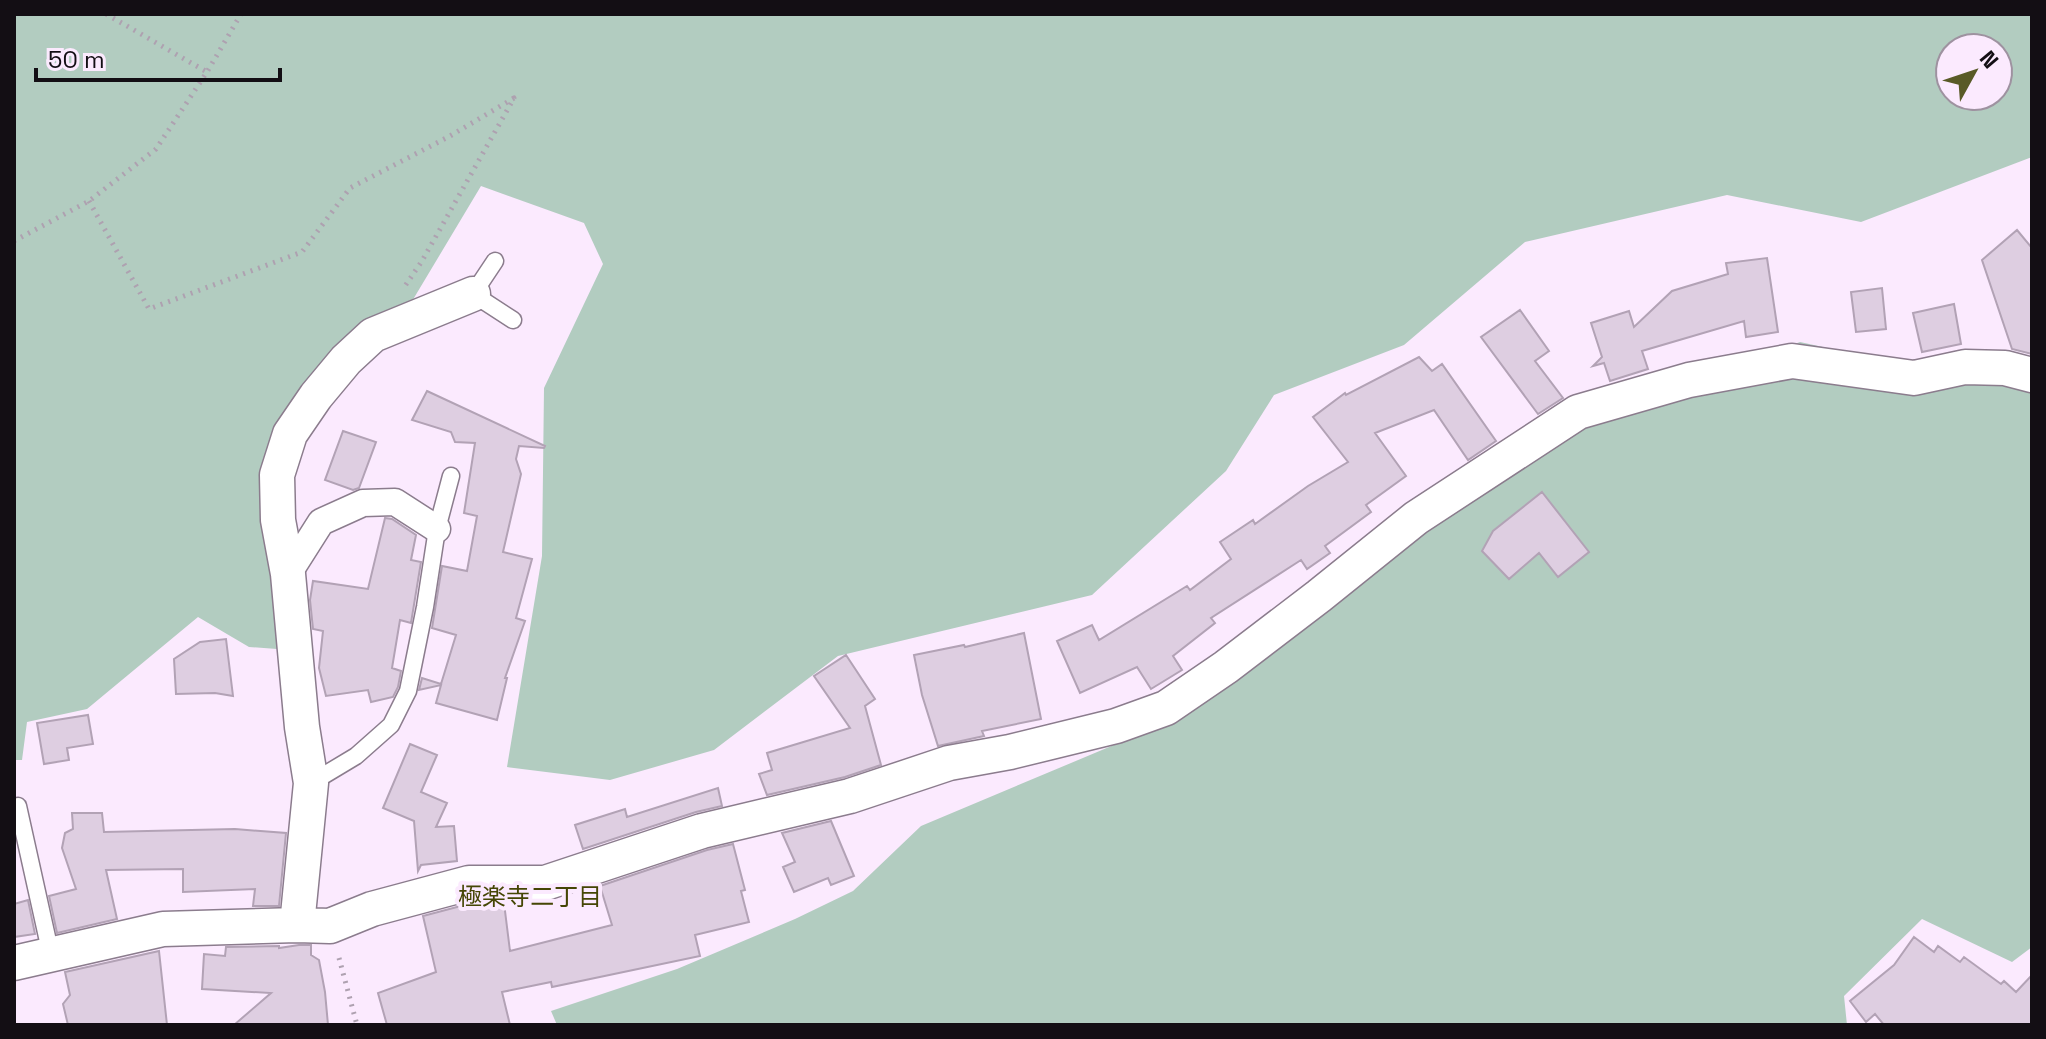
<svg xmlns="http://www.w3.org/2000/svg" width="2046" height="1039" viewBox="0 0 2046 1039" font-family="'Space Grotesk','Noto Sans JP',sans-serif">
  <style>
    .green { fill: #b2ccc0; fill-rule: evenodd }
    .building { fill: #decee1; stroke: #b2a2b5; stroke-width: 2 }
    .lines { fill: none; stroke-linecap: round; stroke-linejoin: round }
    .service-casing { stroke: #8b7c8d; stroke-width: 19 }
    .pedestrian-casing { stroke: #8b7c8d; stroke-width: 29 }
    .minor-casing { stroke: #8b7c8d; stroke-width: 37 }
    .path { stroke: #aea1b0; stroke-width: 5; stroke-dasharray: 2 6; stroke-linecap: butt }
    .service { stroke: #fff; stroke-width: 16 }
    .pedestrian { stroke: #fff; stroke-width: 26 }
    .minor { stroke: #fff; stroke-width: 34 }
    .labels { text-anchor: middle; stroke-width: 8; stroke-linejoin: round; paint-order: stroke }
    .neighbourhood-label { font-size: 24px; fill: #454605; stroke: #fbeafe }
  </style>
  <rect width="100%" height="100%" fill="#fbeafe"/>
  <path class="green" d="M14,14h2018v143l-171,65 -134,-27 -202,47 -121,103 -130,50 -48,76 -134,124 -254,61 -124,94 -104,30 -103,-13 35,-211 2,-168 59,-124 -19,-41 -103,-37 -97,162 -71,34 -52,87 16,180 -28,-2 -51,-30 -111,92 -60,13 -5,38h-8zM1950,48h48v48h-48z
    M1800,342l133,29 99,8v568l-20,15 -90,-43 -78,77 3,29h-1290l-6,-14 126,-42 118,-50 58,-28 68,-65 200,-84 469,-322z"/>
  <path class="building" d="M2017,230l15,18v106l-20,-5 -30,-89z
    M1767,258l11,74 -32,5 -2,-16 -102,30 6,18 -38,12 -6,-18 -11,3 9,-9 -11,-34 38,-12 5,16 38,-36 56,-17 -2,-11z
    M1882,288l4,41 -30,3 -5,-40z
    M1954,304l7,40 -39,8 -9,-39z
    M1520,310l29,41 -14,10 28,37 -25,16 -57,-77z
    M1419,357l13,14 10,-7 54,77 -28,19 -34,-50 -59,23 31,43 -40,29 5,7 -46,34 5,7 -23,16 -6,-9 -90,58 4,5 -42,33 9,14 -31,19 -14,-22 -57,26 -23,-52 35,-16 7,15 88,-54 3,4 41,-31 -11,-17 33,-22 2,4 53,-38 40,-24 -35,-45 32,-24 1,2z
    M427,391l118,55 -1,2 -25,-2 -3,13 5,15 -18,78 29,7 -16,59 9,3 -20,57h2l-10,42 -61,-17 5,-18 -22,5 3,-12 19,6 15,-49 -24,-7 10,-62 25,5 10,-55 -13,-3 11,-70 -20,-1 -4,-10 -39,-12z
    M343,431l33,11 -17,46 -6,2 -28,-10z
    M1542,492l47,60 -31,25 -19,-24 -30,26 -27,-28 11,-20z
    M385,518l7,1 24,16 -5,25 10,2 -10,61 -11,-3 -8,48 9,3 -3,16 -5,10 -22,5 -3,-12 -42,6 -7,-28 4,-37 -10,-2 -3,-29 3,-19 55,8z
    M1024,633l17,86 -59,12 2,5 -46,10 -16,-51 -8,-40 50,-10 1,2z
    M226,639l7,57 -18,-3 -39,1 -2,-35 26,-17z
    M846,655l29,44 -10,7 16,59 -36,12 -78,18 -8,-21 13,-4 -5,-17 83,-25 -36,-52z
    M88,715l5,29 -26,4 2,12 -25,4 -7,-41z
    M410,744l27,11 -16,37 26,11 -11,24 18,-1 3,35 -36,4 -3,6 -4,-50 -31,-13z
    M718,788l4,18 -26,6 -113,37 -8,-24 50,-16 2,8z
    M72,813h30l2,19 131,-3 51,4 -7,73h-26l2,-17 -72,3v-23l-77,1 11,49 -60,14 -8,-37 27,-7 -14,-41 3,-15 8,-4z
    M831,821l23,55 -23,9 -3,-7 -34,14 -11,-25 12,-5 -13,-29z
    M733,844l12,46 -4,1 8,31 -54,13 5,21 -148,31 -1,-5 -49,10 8,33h-123l-9,-32 58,-21 -13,-56 49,-13h32l6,48 102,-26 -12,-39 107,-36z
    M28,900l7,34 -21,3v-33z
    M1914,937l20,15 4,-6 22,16 4,-5 37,27 3,-3 12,11 16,-17v50h-148l-9,-11 -9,8 -16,-21 44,-36z
    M299,945h12v10l8,5 6,32 3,33h-94l37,-32 -69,-4 2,-35 21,2 1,-9 53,-1v2z
    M159,951l8,74h-99l-5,-21 7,-9 -5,-23z"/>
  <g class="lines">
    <defs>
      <path id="service" d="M495,261l-22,33 40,26
        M311,783l45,-27 35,-31 17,-34 17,-84 12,-78 14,-53
        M18,806l33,149"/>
      <path id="pedestrian" d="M288,574l33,-52 42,-19 32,-1 42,27"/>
      <path id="minor" d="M297,925l14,-142 -9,-56 -14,-153 -10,-54 -1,-45 13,-41 26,-38 30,-36 27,-25 100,-41
        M14,963l149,-34 134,-4 33,1 42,-17 97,-26h76l157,-52 148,-35 99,-33 61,-11 106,-26 50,-18 60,-41 93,-71 97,-78 162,-106 111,-32 103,-19 122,17 51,-11 40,1 27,7"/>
    </defs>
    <use href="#service" class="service-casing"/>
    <use href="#pedestrian" class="pedestrian-casing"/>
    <use href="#minor" class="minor-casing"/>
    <path class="path" d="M106,14l101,58
      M89,201l60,108 153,-57 48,-64 100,-52 64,-38 -92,163 -17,25
      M14,241l75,-40 67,-52 51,-77 34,-58
      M339,958l18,67"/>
    <use href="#service" class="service"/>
    <use href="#pedestrian" class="pedestrian"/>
    <use href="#minor" class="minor"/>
  </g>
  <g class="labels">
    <g class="neighbourhood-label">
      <text x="530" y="905">極楽寺二丁目</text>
    </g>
  </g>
  <rect width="2046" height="1039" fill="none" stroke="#130e14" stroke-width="32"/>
  <g transform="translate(1974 72) rotate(50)"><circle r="38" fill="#fbeafe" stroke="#9e92a0" stroke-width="2"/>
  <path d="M0-6L14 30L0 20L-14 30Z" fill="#595a27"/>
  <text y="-12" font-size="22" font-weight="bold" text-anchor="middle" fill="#130e14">N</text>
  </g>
  <path d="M36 68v12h244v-12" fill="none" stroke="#130e14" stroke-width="4"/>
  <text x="48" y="68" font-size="24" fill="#130e14" stroke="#fbeafe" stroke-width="6" paint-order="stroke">50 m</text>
</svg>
